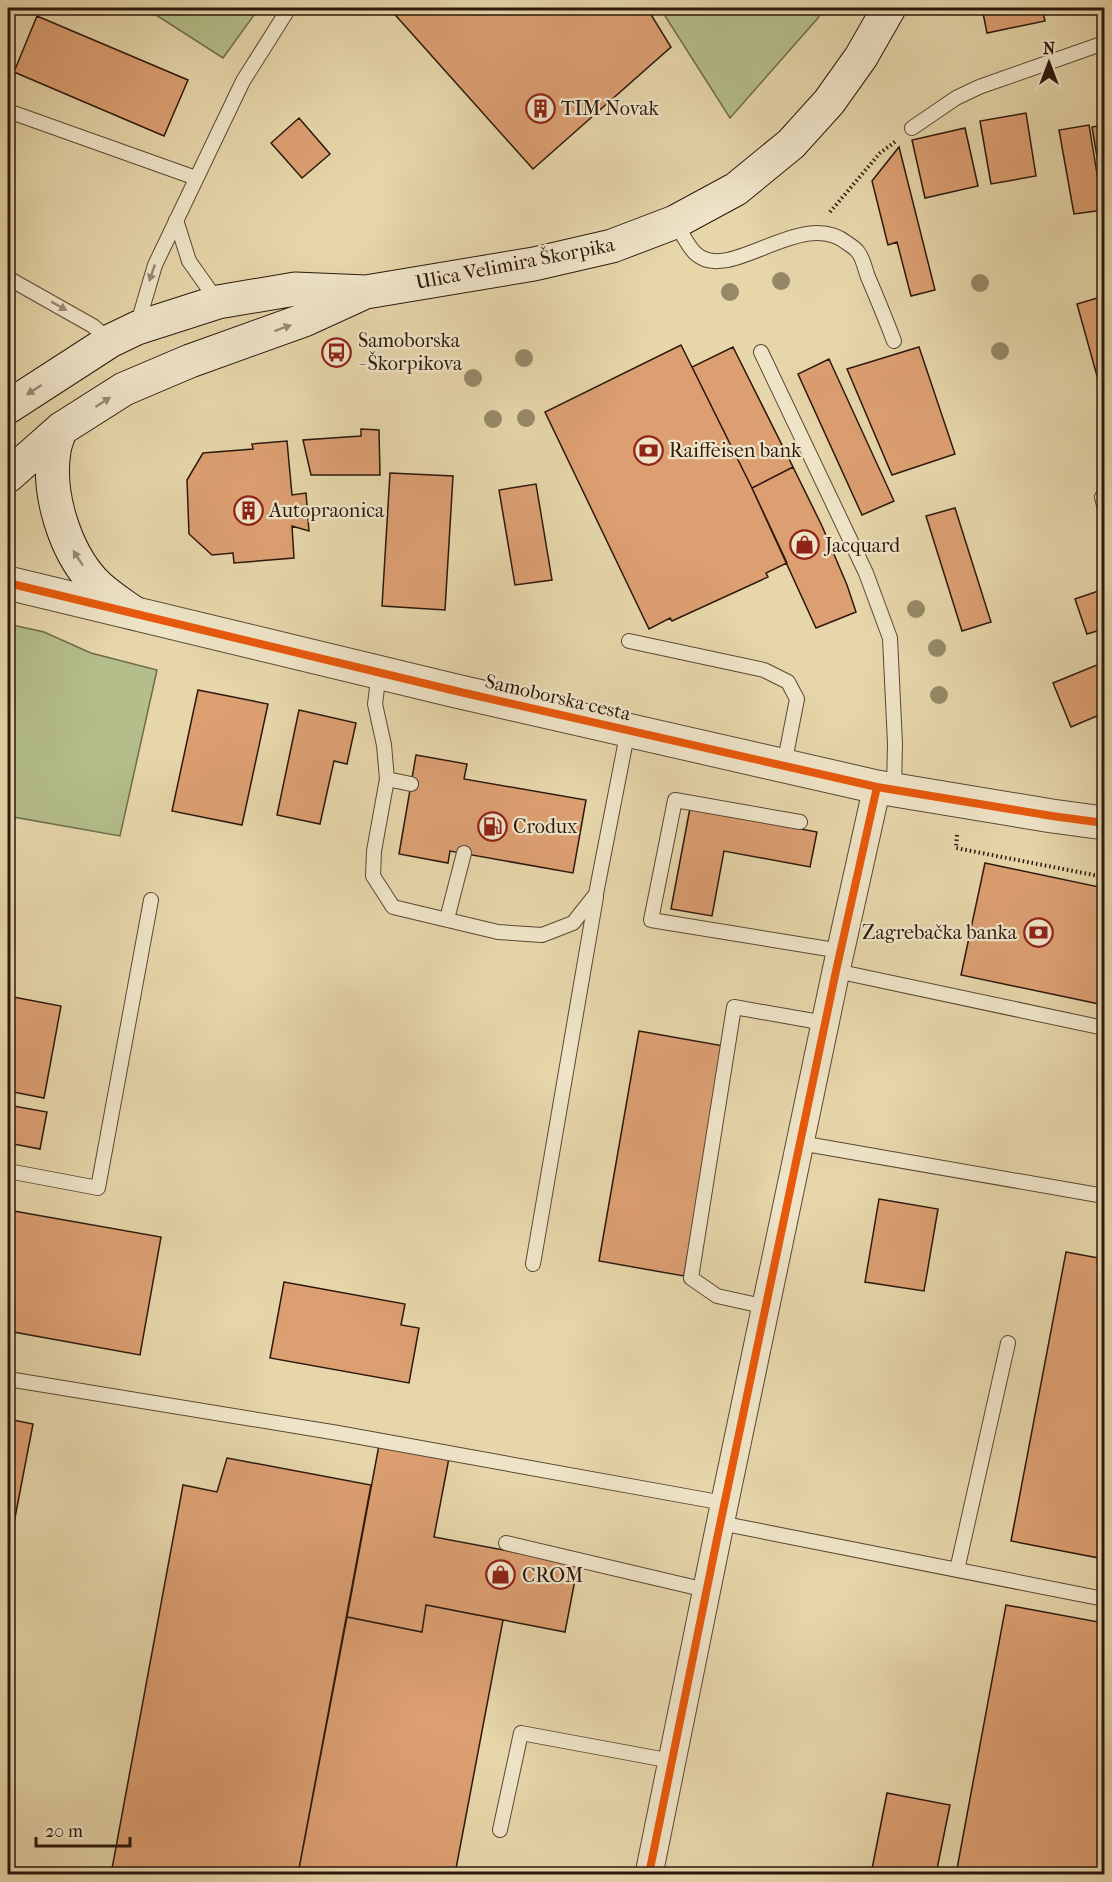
<svg xmlns="http://www.w3.org/2000/svg" width="1112" height="1882" viewBox="0 0 1112 1882" font-family="'IM FELL French Canon',serif">
  <style>
    .green { fill: #b4be8a; stroke: #706b4c; stroke-width: 1.5 }
    .building { fill: #dc9f72; stroke: #2c180d; stroke-width: 1.5 }
    .lines { fill: none; stroke-linecap: round; stroke-linejoin: round }
    .service-casing { stroke: #5a4834; stroke-width: 16 }
    .minor-casing { stroke: #5a4834; stroke-width: 29 }
    .tertiary-casing { stroke: #5a4834; stroke-width: 35 }
    .secondary-casing { stroke: #2c180d; stroke-width: 35 }
    .path { stroke: #2c180d; stroke-width: 4; stroke-dasharray: 1.5 3; stroke-linecap: butt }
    .service { stroke: #efe4c8; stroke-width: 14 }
    .minor { stroke: #efe4c8; stroke-width: 27 }
    .tertiary { stroke: #efe4c8; stroke-width: 33 }
    .secondary { stroke: #efe4c8; stroke-width: 33 }
    .cycleway-casing { stroke: #efe4c8; stroke-width: 11 }
    .cycleway { stroke: #e8590c; stroke-width: 8 }
    .tree { fill: #968968 }
    .oneway { fill: #978874 }
    .labels { text-anchor: middle; stroke-width: 4.5; stroke-linejoin: round; paint-order: stroke }
    .poi-label { font-size: 20px; fill: #2c180d; stroke: #efe4c8; text-anchor: start }
    .street-label { font-size: 20px; fill: #2c180d; stroke: #efe4c8 }
  </style>
  <rect width="100%" height="100%" fill="#e6d6aa"/>
  <filter id="stains"><feTurbulence type="fractalNoise" baseFrequency=".00333" numOctaves="4"/><feColorMatrix values="0 0 0 0 .2 0 0 0 0 .09 0 0 0 0 .02 0 0 0 .5 -.17"/></filter>
  <radialGradient id="worn" r=".72"><stop offset=".6" stop-color="#630" stop-opacity="0"/><stop offset="1" stop-color="#630" stop-opacity=".3"/></radialGradient>
  <path class="green" d="M145,8h114l-36,50z
    M660,8h164l-6,10 -88,100z
    M8,624l36,8 47,21 66,17 -37,166 -112,-20z"/>
  <path class="building" d="M389,8h258l24,39 -138,122z
    M982,8h60l3,13 -58,12z
    M37,16l151,64 -24,56 -150,-64z
    M1026,113l10,63 -45,8 -11,-63z
    M299,118l31,36 -28,24 -31,-35z
    M1089,125l14,85 -29,4 -15,-84z
    M1104,125v73l-12,-71z
    M965,128l13,58 -53,12 -13,-58z
    M899,147l36,143 -24,6 -14,-54 -9,3 -16,-64z
    M1104,296v105l-27,-97z
    M681,345l71,143 35,75 -21,10 2,4 -96,44 -2,-3 -21,11 -104,-217z
    M733,347l60,120 -41,21 -60,-121z
    M919,347l36,107 -63,21 -45,-106z
    M829,359l65,142 -32,14 -64,-141z
    M361,429l18,1 1,45h-69l-8,-35 58,-4z
    M287,441l5,54 14,-2 3,38 -17,-5 2,32 -60,5 -1,-10 -21,2 -23,-21 -2,-54 16,-27 50,-4 -1,-5z
    M793,467l29,59 25,59 9,27 -40,16 -64,-140z
    M390,473l63,3 -8,134 -63,-4z
    M536,484l16,96 -37,5 -16,-95z
    M955,508l36,114 -29,9 -36,-115z
    M1104,589v40l-17,5 -12,-35z
    M1104,662v51l-33,14 -18,-44z
    M198,690l70,14 -26,121 -70,-14z
    M299,710l57,13 -9,41 -13,-3 -14,63 -43,-9z
    M416,755l51,9 -3,15 122,21 -13,73 -123,-22 -2,12 -49,-9z
    M690,808l127,24 -7,35 -86,-16 -12,65 -41,-7z
    M985,863l119,25v117l-143,-30z
    M8,996l53,10 -17,92 -36,-7z
    M639,1031l85,15 -40,230 -85,-15z
    M8,1105l39,7 -7,37 -32,-6z
    M879,1199l59,10 -14,82 -59,-9z
    M8,1210l153,27 -21,118 -132,-24z
    M1066,1252l38,7v300l-93,-18z
    M284,1282l121,22 -4,21 18,3 -10,55 -139,-25z
    M8,1419l25,5 -25,130z
    M379,1445l70,13 -15,79 144,27 -13,68 -139,-27 -4,27 -75,-15z
    M227,1458l144,27 -73,389h-187l72,-389 34,7z
    M426,1605l77,15 -48,254h-157l49,-257 75,15z
    M1006,1605l98,18v251h-148z
    M887,1793l63,12 -14,69h-65z"/>
  <g class="lines">
    <defs>
      <path id="service" d="M8,111l188,67
        M912,128l44,-30 23,-11 125,-44
        M176,220l13,41 29,41
        M675,222c6,9 12,23 20,31 34,33 106,-47 152,-10 3,2 8,5 11,9 5,6 7,17 10,25 9,21 18,43 26,64
        M8,278l85,48 17,15
        M137,326l18,-61 88,-184 46,-73
        M761,352l105,221 24,65 5,106 -1,45
        M1102,497l2,8
        M629,641l135,29 24,12 9,17 -13,66
        M379,672l-4,32 9,41 3,34 -13,72 -1,25 20,31 105,25 44,3 31,-12 23,-29 32,-164
        M387,779l24,5
        M800,822l-125,-22 -24,120 190,31
        M447,919l17,-66
        M836,971l268,57
        M800,1143l304,53
        M8,1171l90,17 53,-288
        M533,1264l63,-367
        M767,1307l-50,-11 -26,-18 43,-271 91,16
        M8,1379l330,54 386,70
        M720,1523l384,76
        M506,1543l200,47
        M957,1570l51,-227
        M500,1830l21,-97 151,28"/>
      <path id="minor" d="M649,1874l68,-335 119,-568 41,-184"/>
      <path id="tertiary" d="M8,583l448,108 421,96 175,29 52,7"/>
      <path id="secondary" d="M8,407l102,-66 27,-13 81,-26 77,-13 71,3 168,-28 78,-18 63,-24 61,-33 55,-45 38,-42 32,-45 28,-49
        M61,429c-3,7 -6,15 -7,22 -7,43 11,99 39,130 12,13 27,22 41,32
        M8,476l53,-47 63,-40 66,-28 114,-41 57,-26"/>
    </defs>
    <use href="#service" class="service-casing"/>
    <use href="#minor" class="minor-casing"/>
    <use href="#tertiary" class="tertiary-casing"/>
    <use href="#secondary" class="secondary-casing"/>
    <path class="path" d="M830,212l50,-59 16,-12
      M957,835l-1,13 148,29"/>
    <use href="#service" class="service"/>
    <use href="#minor" class="minor"/>
    <use href="#tertiary" class="tertiary"/>
    <use href="#secondary" class="secondary"/>
    <defs>
      <path id="cycleway" d="M8,583l448,108 421,96 175,29 52,7
        M649,1874l68,-335 119,-568 41,-184"/>
    </defs>
    <use href="#cycleway" class="cycleway-casing"/>
    <use href="#cycleway" class="cycleway"/>
  </g>
  <g class="tree">
    <circle cx="781" cy="281" r="9"/>
    <circle cx="980" cy="283" r="9"/>
    <circle cx="730" cy="292" r="9"/>
    <circle cx="1000" cy="351" r="9"/>
    <circle cx="524" cy="358" r="9"/>
    <circle cx="473" cy="378" r="9"/>
    <circle cx="526" cy="418" r="9"/>
    <circle cx="493" cy="419" r="9"/>
    <circle cx="916" cy="609" r="9"/>
    <circle cx="937" cy="648" r="9"/>
    <circle cx="939" cy="695" r="9"/>
  </g>
  <defs><path id="oneway-solid" d="M-6-.8H1V-3.2L6.5 0L1 3.2V.8H-6Z" transform="scale(1.5)"/></defs>
  <g class="oneway">
    <use href="#oneway-solid" transform="translate(152 273) rotate(109)"/>
    <use href="#oneway-solid" transform="translate(59 306) rotate(29)"/>
    <use href="#oneway-solid" transform="translate(283 328) rotate(-20)"/>
    <use href="#oneway-solid" transform="translate(34 390) rotate(147)"/>
    <use href="#oneway-solid" transform="translate(103 402) rotate(-33)"/>
    <use href="#oneway-solid" transform="translate(78 558) rotate(-123)"/>
  </g>
  <defs>
    <symbol id="building-ring" viewBox="-11 -11 22 22"><circle r="9.5" fill="#efe4c8" stroke="#8f2418" stroke-width="1.5"/><path d="M-4-6H4V6H1V3H-1V6H-4ZM-2.5-4.3h1.7v1.8h-1.7ZM.8-4.3h1.7v1.8H.8ZM-2.5-1h1.7V.8h-1.7ZM.8-1h1.7V.8H.8Z" fill="#8f2418"/></symbol>
    <symbol id="bus-ring" viewBox="-11 -11 22 22"><circle r="9.5" fill="#efe4c8" stroke="#8f2418" stroke-width="1.5"/><path d="M-5-6H5V4H4V6H2V4H-2V6H-4V4H-5ZM-3.5-4V0h7V-4ZM-3.5 1.2v1.5H-2V1.2ZM2 1.2v1.5H3.5V1.2Z" fill="#8f2418"/></symbol>
    <symbol id="bank-ring" viewBox="-11 -11 22 22"><circle r="9.5" fill="#efe4c8" stroke="#8f2418" stroke-width="1.5"/><path d="M-6-4H6V4H-6ZM0-2.3a2.3 2.3 0 1 0 0 4.6a2.3 2.3 0 1 0 0-4.6Z" fill="#8f2418"/></symbol>
    <symbol id="shop-ring" viewBox="-11 -11 22 22"><circle r="9.5" fill="#efe4c8" stroke="#8f2418" stroke-width="1.5"/><path d="M-5-2.5h2.3a2.7 3.5 0 0 1 5.4 0H5L5.5 6h-11ZM-1.5-2.5h3a1.5 2.3 0 0 0-3 0Z" fill="#8f2418"/></symbol>
    <symbol id="fuel-ring" viewBox="-11 -11 22 22"><circle r="9.5" fill="#efe4c8" stroke="#8f2418" stroke-width="1.5"/><path d="M-5.5-6h7V0h2V4h1.3V-2.5L3-4.5l.8-.8L6-3V5H2.5V1h-1V6h-7ZM-4.2-4.7v3.2H.2V-4.7Z" fill="#8f2418"/></symbol>
  </defs>
  <g fill-rule="evenodd">
    <use href="#building-ring" x="524" y="92" width="33" height="33"/>
    <use href="#bus-ring" x="320" y="336" width="33" height="33"/>
    <use href="#bank-ring" x="632" y="434" width="33" height="33"/>
    <use href="#building-ring" x="232" y="494" width="33" height="33"/>
    <use href="#shop-ring" x="788" y="528" width="33" height="33"/>
    <use href="#fuel-ring" x="476" y="810" width="33" height="33"/>
    <use href="#bank-ring" x="1022" y="916" width="33" height="33"/>
    <use href="#shop-ring" x="484" y="1558" width="33" height="33"/>
  </g>
  <g class="labels">
    <g class="poi-label">
      <text x="561" y="115">TIM Novak</text>
      <text x="358" y="347">Samoborska<tspan x="358" dy="23">- Škorpikova</tspan></text>
      <text x="669" y="457">Raiffeisen bank</text>
      <text x="269" y="517">Autopraonica</text>
      <text x="825" y="552">Jacquard</text>
      <text x="513" y="833">Crodux</text>
      <text x="1017" y="939" text-anchor="end">Zagrebačka banka</text>
      <text x="522" y="1582">CROM</text>
    </g>
    <g class="street-label">
      <text transform="translate(515 263) rotate(-11)" y="7">Ulica Velimira Škorpika</text>
      <text transform="translate(558 697) rotate(13)" y="7">Samoborska cesta</text>
    </g>
  </g>
  <rect width="1112" height="1882" fill="none" stroke="#e6d6aa" stroke-width="30"/>
  <rect x="9" y="9" width="1094" height="1864" fill="none" stroke="#2c180d" stroke-width="3"/>
  <rect x="15" y="15" width="1082" height="1852" fill="none" stroke="#2c180d" stroke-width="1.5"/>
  <g transform="translate(1049 63)" stroke="#efe4c8" stroke-width="4.5" paint-order="stroke">
  <path d="M0-4.5L10 22L0 15L-10 22Z" fill="#2c180d"/>
  <text y="-9" font-size="16" font-weight="bold" text-anchor="middle" fill="#2c180d">N</text>
  </g>
  <path d="M36 1837v9h94v-9" fill="none" stroke="#2c180d" stroke-width="3"/>
  <text x="45" y="1837" font-size="18" fill="#2c180d" stroke="#efe4c8" stroke-width="4.5" paint-order="stroke">20 m</text>
  <rect width="100%" height="100%" filter="url(#stains)"/>
  <rect width="100%" height="100%" fill="url(#worn)"/>
</svg>
